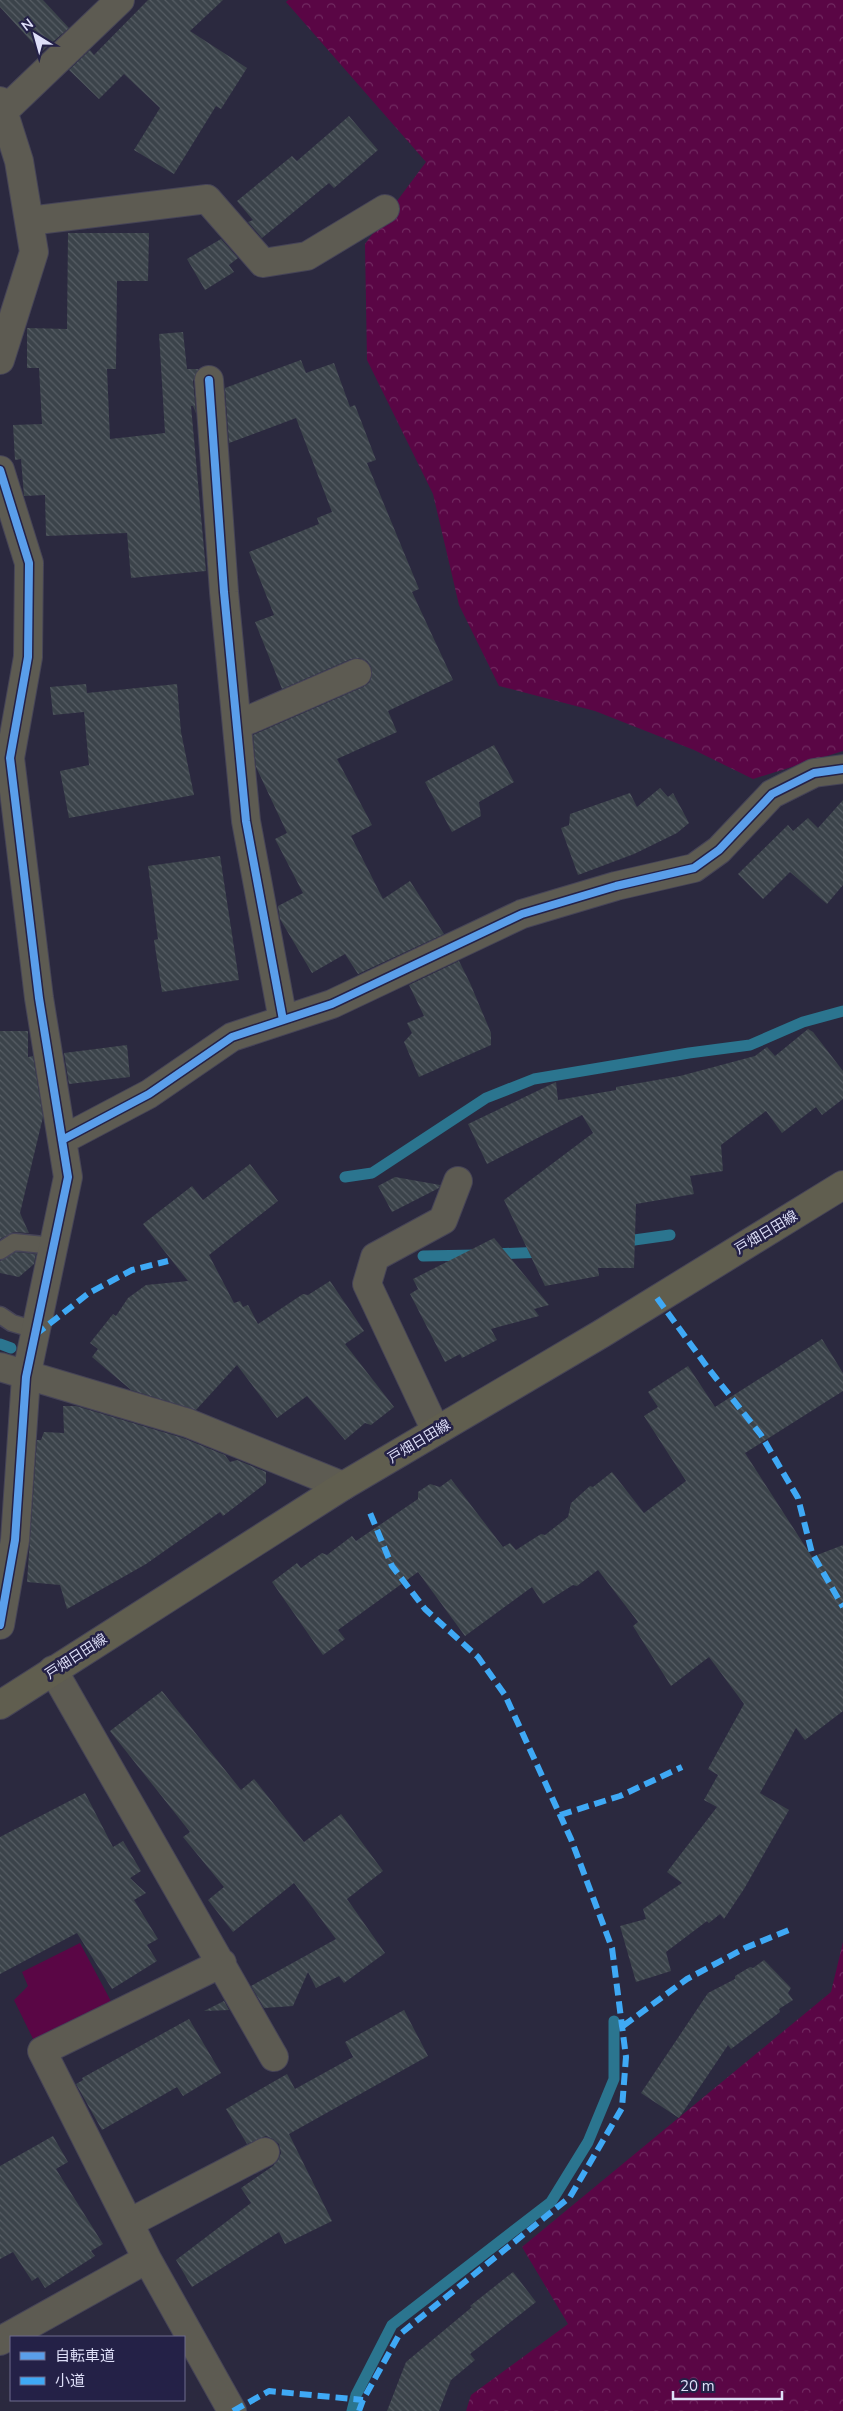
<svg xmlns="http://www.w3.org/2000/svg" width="843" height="2411" viewBox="0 0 843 2411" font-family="'Nunito Sans','Noto Sans JP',sans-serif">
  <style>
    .green { fill: #5a0645 }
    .forest { fill: url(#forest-crowns) }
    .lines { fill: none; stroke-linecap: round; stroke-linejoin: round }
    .stream { stroke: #2b758f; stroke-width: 11 }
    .building { fill: url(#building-back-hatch) }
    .lane-casing { stroke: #464457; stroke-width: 19 }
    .street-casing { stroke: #464457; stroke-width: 30 }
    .secondary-casing { stroke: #464457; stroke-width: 30 }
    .lane { stroke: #5d5b52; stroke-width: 16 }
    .street { stroke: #5d5b52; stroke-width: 28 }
    .secondary { stroke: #605e4f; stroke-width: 28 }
    .quiet { stroke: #3fa9f5; stroke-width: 6; stroke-dasharray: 12 6; stroke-linecap: butt }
    .cycleway-casing { stroke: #242147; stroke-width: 11 }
    .cycleway { stroke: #5a9eea; stroke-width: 8 }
    .labels { text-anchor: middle; stroke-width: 5; stroke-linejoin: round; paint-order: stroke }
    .street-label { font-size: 14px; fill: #dedff8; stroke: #242147 }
  </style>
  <defs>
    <pattern id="forest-crowns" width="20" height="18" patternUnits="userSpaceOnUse" patternTransform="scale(1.25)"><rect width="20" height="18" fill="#5a0645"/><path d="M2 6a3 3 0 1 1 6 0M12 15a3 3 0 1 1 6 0" fill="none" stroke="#712a61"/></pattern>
    <pattern id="building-back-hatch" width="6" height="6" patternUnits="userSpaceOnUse" patternTransform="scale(1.25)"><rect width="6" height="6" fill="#3b434a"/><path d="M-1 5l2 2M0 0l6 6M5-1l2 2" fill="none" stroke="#575e65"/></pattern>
  </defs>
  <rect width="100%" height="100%" fill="#2b293f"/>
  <path class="green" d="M80,1943l34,64 -78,38 -22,-45 14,-14 -6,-14z"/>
  <path class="forest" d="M288,0h555v751l-90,28 -59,-29 -99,-39 -96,-25 -40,-81 -26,-111 -66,-134 -2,-116 61,-82 -140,-160z
    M843,1942v469h-377l5,-16 97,-71 -46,-77 309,-255z"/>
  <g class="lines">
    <path class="stream" d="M345,1177l27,-4 114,-75 48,-19 155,-26 61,-8 53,-23 40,-11
      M620,1242l50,-7
      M493,1254l52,-2
      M423,1256l52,-1
      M0,1344l11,4
      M352,2411l4,-16 36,-70 159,-123 37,-60 26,-63v-58"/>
  </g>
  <path class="building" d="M0,0h43l26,28 -28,24 -41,-45z
    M148,0h75l-33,31 57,37 -26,41 -5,-3 -42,68 -40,-24 26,-42 -36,-34 -25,25 -30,-29 21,-20 4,5z
    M349,116l29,34 -44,38 -5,-5 -67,55 -14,-16 5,-2 -16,-19 55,-45 5,5z
    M68,233h81l-1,48h-31l-1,88h-9l3,70 55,-6 -6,-99 24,-2 4,37h12l-6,12 3,32 -3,-7h-2l15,165 -75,7 -4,-45 -81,3 -1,-41 -21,1 -3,-37 -6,1 -2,-35 29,-1 -3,-56h-12v-40l40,1z
    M221,239l17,19 -9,7 5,7 -29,18 -18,-31z
    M301,360l5,13 28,-10 16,44 5,-2 21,55 -9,3 52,126 -7,3 41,88 -65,31 9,21 -60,27 35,66 -21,11 32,63 27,-18 34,53 -86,40 -13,-20 -33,19 -32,-54 -2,-13 25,-13 -28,-54 12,-6 -31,-66 -3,-32 110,-48 6,-4 3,-8 -1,-8 -4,-6 -8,-3 -8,1 -69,30 -27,-67 19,-7 -25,-63 70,-28 -2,-6 15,-6 -36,-94 -67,25 -4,-55z
    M86,684l1,9 90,-9 4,48 13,63 -125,23 -9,-47 29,-6 -5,-53 -31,3 -3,-28z
    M494,745l20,37 -35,20 2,14 -29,16 -27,-50z
    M660,788l8,9 5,-4 16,30 -12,10 -43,21 -56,21 -17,-47 8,-3 1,-11 60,-21 7,14z
    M843,800v85l-16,19 -37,-32 -27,27 -25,-25 50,-49 5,6 15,-13 10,10z
    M220,856l19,124 -77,12 -8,-52 4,-1 -10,-73z
    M459,961l11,22 21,50v12l-72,32 -15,-35 8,-9 -5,-10 17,-7 -15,-31z
    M808,1029l5,3 30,39v28l-21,16 -6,-8 -34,26 -16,-22 -45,34 2,26 -33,5 4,18 -58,10 -2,64h-36l1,8 -54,10 -41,-86 89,-67 -11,-18 -95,49 -19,-40 88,-42 2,18 58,-10v-3l64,-11 75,-20 12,-9 8,9z
    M0,1031h28v26l5,-1 10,61 -23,96 9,20 -15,-1 -14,7z
    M127,1045l3,32 -61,7 -5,-31z
    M250,1164l28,37 -69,54 25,48 6,-2 3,6 5,-2 10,19 45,-30 5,1 22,-14 34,50 -19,13 49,63 -23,18 -6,-2 -20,17 -38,-44 -30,22 -40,-53 -41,45 -65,-20 -39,-33 6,-8 -8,-6 23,-29 3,2 12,-18 18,-13 42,-4 -45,-57 49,-38 11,14z
    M395,1177l45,8 -1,3 -47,24 -14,-26z
    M494,1238l55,67 -15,4 5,7 -48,13 6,11 -35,18 -2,-4 -15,8 -35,-68 8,-5 -5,-10z
    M16,1252l20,2 -2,10 -15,13 -19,-4v-12z
    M822,1339l21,34v18l-98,62 67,104 31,-12v166l-38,29 -9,-12 -36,65 29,17 -45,79 -20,30 -4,-5 -11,9 -2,-2 -41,31 5,19 -35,11 -16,-56 26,-7 -3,-10 39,-26 -15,-11 50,-65 -13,-7 14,-25 -10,-6 36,-65 -35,-47 -38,29 -38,-60 5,-4 -40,-52 -21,16 -4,-1 -30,19 -11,-17 -67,49 -47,-64 -80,58 7,9 -22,16 -51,-73 25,-19 4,5 21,-15 5,2 25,-19 4,5 62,-42v-7l12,-8 10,3 11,-8 52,68 7,-4 6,7 25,-16 4,1 23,-18 3,-14 19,-17 3,1 19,-15 32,41 42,-32 -42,-65 14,-9 -10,-15 40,-26 27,41z
    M63,1406h13l107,32 42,17 5,7 7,-2 29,12v11l-43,33 -3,-4 -74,52 -79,45 -7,-24 -33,-3 10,-142h4l3,-8 20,1z
    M162,1691l79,99 13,-11 50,63 37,-28 42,57 -36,28 38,54 -41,30 -5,-7 -23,12 -8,-16 -15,34 -29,2 -13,-22 85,-47 -42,-56 -61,49 -25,-32 16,-13 -41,-50 7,-5 -80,-101z
    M85,1793l28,54 10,-6 18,30 -11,7 16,15 -12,7 24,39 -11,6 10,16 -45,28 -35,-56 -77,41v-137z
    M764,1960l27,28 -3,5 5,7 -14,9 1,3 -49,37 -3,-4 -49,73 -38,-25 67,-100 27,-14v-3l15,-9 3,1z
    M224,2001l5,9 -25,1z
    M404,2010l24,46 -139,78 43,87 -47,23 -6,-12 -87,55 -16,-27 75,-57 -10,-15 32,-22 5,-6 3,-7 -2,-9 -6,-5 -7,-3 -19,8 -21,-35 61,-35 8,15 58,-32 -8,-15z
    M189,2019l32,54 -38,23 -6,-9 -75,43 -26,-46 7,-4 -1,-2z
    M53,2136l15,26 -12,7 47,75 -12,7 4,5 -50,32 -7,-11 -6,4 -19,-29 -13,7v-93z
    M513,2272l23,30 -66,52 5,6 -24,20 -12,31h-52l19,-49 66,-55 -2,-1z"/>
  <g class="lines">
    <defs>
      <path id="lane" d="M0,1251l14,-9 40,4
        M0,1315l12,8 24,7"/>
      <path id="street" d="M0,101l19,60 15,91 -34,108
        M3,112l117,-112
        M29,221l178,-22 56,64 44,-7 78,-47
        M209,380l15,212 22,229 37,199
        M0,470l29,93 -1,94 -18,101 29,240 29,179 -42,200 -11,163 -15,85
        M237,725l120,-52
        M62,1140l87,-46 83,-57 100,-33 190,-90 94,-28 78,-18 25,-18 53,-56 42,-21 29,-4
        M0,1367l188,56 155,63
        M436,1431l-69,-147 8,-27 68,-37 15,-39
        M53,1670l221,387
        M222,1963l-180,88 105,208 85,152
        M129,2223l136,-71
        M0,2341l147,-82"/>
      <path id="secondary" d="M0,1705l343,-219 258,-152 242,-149"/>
    </defs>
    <use href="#lane" class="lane-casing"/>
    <use href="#street" class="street-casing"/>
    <use href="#secondary" class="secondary-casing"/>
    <use href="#lane" class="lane"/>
    <use href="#street" class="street"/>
    <use href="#secondary" class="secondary"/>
    <path class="quiet" d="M657,1298l51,70 53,67 37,63 14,55 31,54
      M35,1335l54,-42 43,-23 36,-9
      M560,1815l60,-19 62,-29
      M623,2026l64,-47 58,-31 44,-18
      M233,2411l36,-20 94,9
      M359,2411l4,-11 36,-65 171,-138 52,-89 4,-51 -14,-109 -41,-109 -66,-144 -27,-38 -53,-48 -33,-43 -24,-58"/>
    <defs>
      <path id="cycleway" d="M209,380l15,212 22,229 37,199
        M0,470l29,93 -1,94 -18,101 29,240 29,179 -42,200 -11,163 -15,85
        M62,1140l87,-46 83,-57 100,-33 190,-90 94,-28 78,-18 25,-18 53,-56 42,-21 29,-4"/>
    </defs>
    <use href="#cycleway" class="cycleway-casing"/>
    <use href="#cycleway" class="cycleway"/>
  </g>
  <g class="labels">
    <g class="street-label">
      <text transform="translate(766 1232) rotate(-31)" y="5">戸畑日田線</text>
      <text transform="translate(419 1441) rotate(-31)" y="5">戸畑日田線</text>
      <text transform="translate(76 1656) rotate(-33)" y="5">戸畑日田線</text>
    </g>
  </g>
  <rect x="10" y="2336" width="175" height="65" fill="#242147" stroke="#6e6d8e"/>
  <rect x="20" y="2352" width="25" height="8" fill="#5a9eea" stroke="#6e6d8e"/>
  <text x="55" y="2361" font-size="15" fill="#dedff8">自転車道</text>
  <rect x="20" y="2377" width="25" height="8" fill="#3fa9f5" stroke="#6e6d8e"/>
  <text x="55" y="2386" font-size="15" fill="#dedff8">小道</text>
  <g transform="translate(35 35) rotate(323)" stroke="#242147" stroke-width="4" paint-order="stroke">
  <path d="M0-4L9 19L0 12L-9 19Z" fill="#dedff8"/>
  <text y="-8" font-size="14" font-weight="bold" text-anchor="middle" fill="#dedff8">N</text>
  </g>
  <path d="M673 2391v8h109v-8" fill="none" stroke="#dedff8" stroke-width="2.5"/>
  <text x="680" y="2391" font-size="15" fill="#dedff8" stroke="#242147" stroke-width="4" paint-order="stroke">20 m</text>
</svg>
